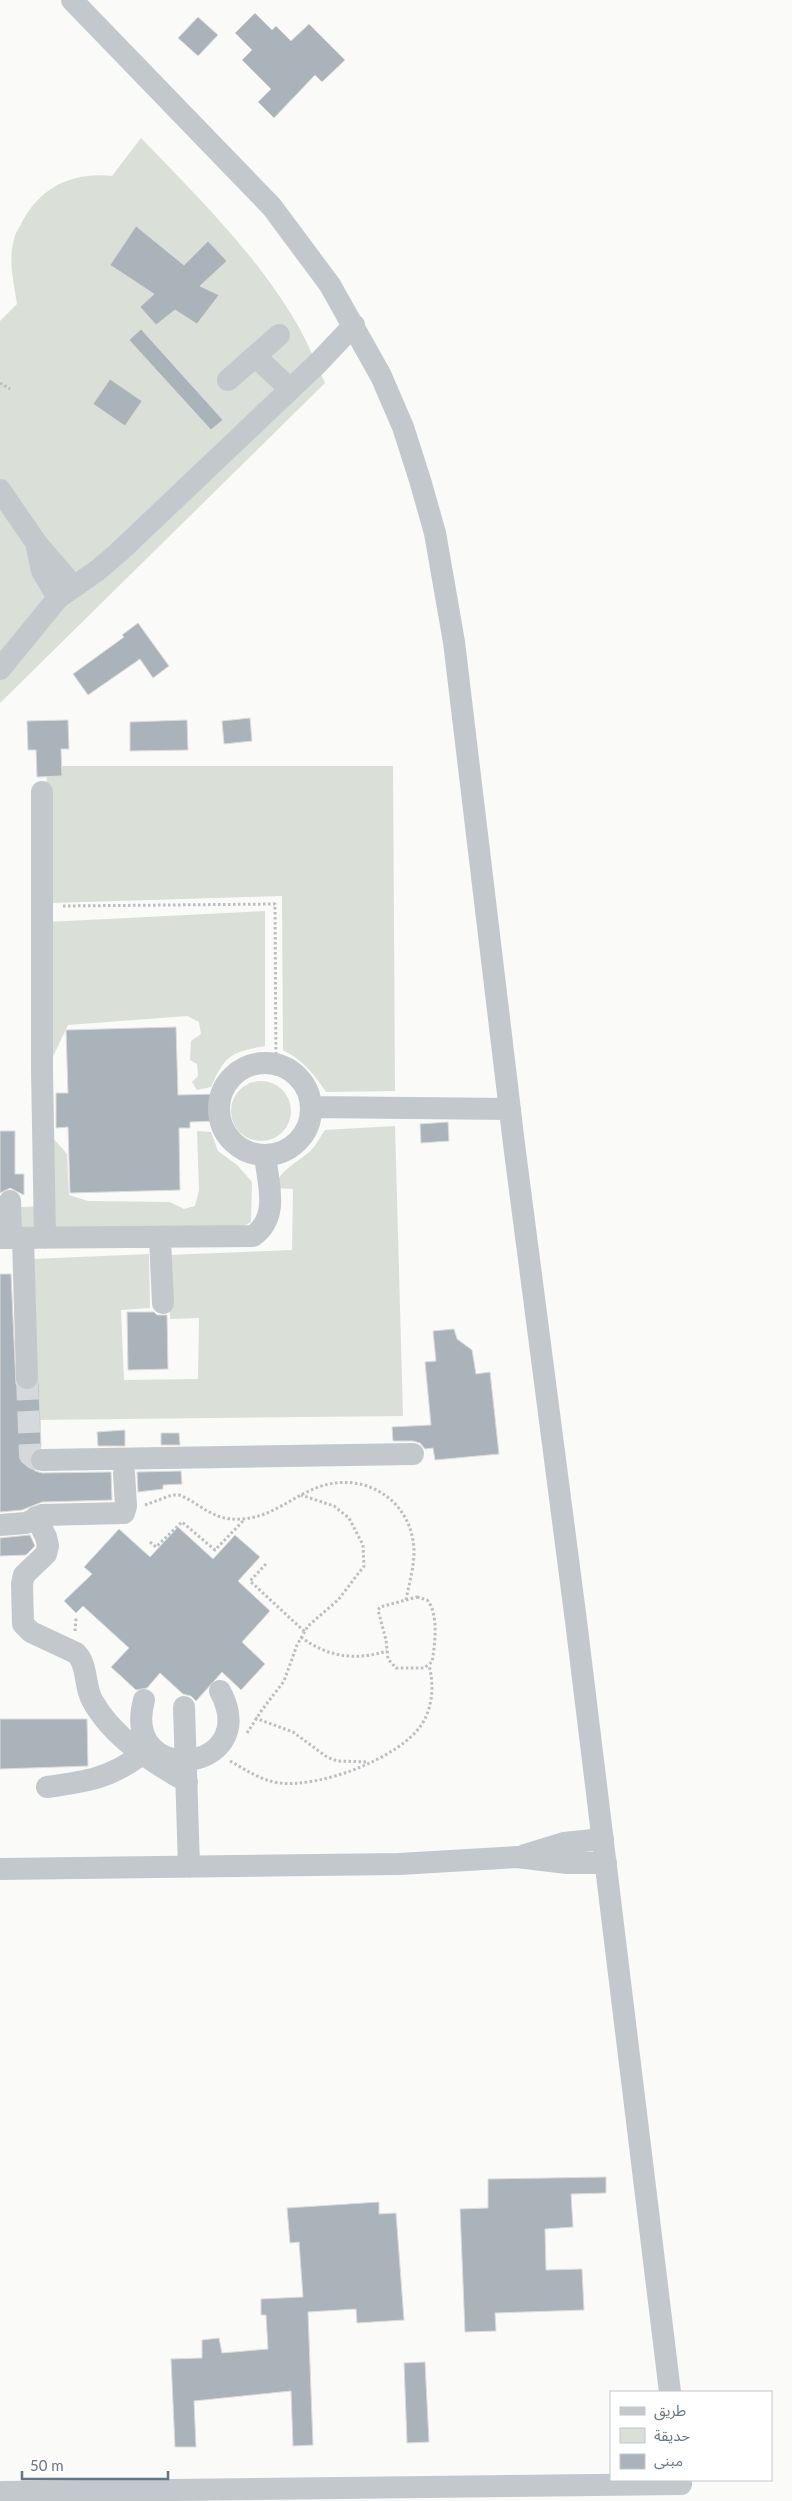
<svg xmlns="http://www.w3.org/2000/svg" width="792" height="2501" viewBox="0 0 792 2501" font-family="Lato,'Noto Sans Arabic',sans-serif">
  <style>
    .green { fill: #dadfd7 }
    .building { fill: #aab3b9; stroke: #dcdcda }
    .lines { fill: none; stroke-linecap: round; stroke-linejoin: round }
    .street-tunnel { stroke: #d5d9db; stroke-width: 22; stroke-dasharray: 22 11; stroke-linecap: butt }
    .path { stroke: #bbbfc2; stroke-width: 3; stroke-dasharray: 2.5 2.5; stroke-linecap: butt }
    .street { stroke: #c3c8cc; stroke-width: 22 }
  </style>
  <rect width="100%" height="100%" fill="#fafaf8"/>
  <path class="green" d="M141,138c58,60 119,120 160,193 9,17 16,35 24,52l-325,320v-382l17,-17c-3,-20 -9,-44 -3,-65 1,-6 6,-12 8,-17 19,-35 50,-50 90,-46z
    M46,766h347l2,325 -69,1c-12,-18 -23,-32 -43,-42l-1,-154 -230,7z
    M265,911v135c-34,6 -40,9 -54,41l-14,3 -5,-8 6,-6 -1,-12 -7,-4 1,-19 10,-7 -2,-12 -12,-6 -119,9 -20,42 -1,-145z
    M231 1111a30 30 0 1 1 60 0a30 30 0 1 1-60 0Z
    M395,1126l8,290 -370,4v-161l116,-5 1,54 -29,2 3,70 74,-1 1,-61 -29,1 -2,-64 124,-5 1,-61 -18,-1c5,-21 26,-26 39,-41 4,-5 7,-12 11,-17z
    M46,1130l21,24 2,41 19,6 82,1 14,7 11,-3 4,-16 -2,-59 14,1 7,19 19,14 15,17 -1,40 -20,11 -231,5v-30l47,-2z"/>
  <path class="building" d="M255,13l17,17 4,-4 15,15 18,-17 36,36 -23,22 -7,-7 -41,43 -16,-16 13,-13 -29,-29 10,-10 -17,-17z
    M198,17l20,18 -20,21 -20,-18z
    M136,226l48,39 24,-24 19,20 -27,25 19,9 -22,29 -22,-14 -19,15 -16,-18 14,-13 -44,-29z
    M141,329l82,91 -12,10 -82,-90z
    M110,379l32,22 -17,25 -32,-22z
    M138,623l31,43 -16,12 -13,-19 -52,36 -15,-21 51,-37 -2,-2z
    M250,718l2,23 -28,3 -2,-23z
    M68,720l1,29h-8l1,27 -25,1 -1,-27h-8l-1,-29z
    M187,720l1,30 -58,1v-29z
    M176,1027l2,68 40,-1v27l-28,1v6h-11l1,62 -110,3 -2,-66 -12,1v-35h12l-2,-63z
    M448,1122l1,19 -28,2 -1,-19z
    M0,1131h15v43h9v21l-14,-7 -10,5z
    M0,1274h11l5,110 4,5 8,2 6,-2 5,-7 2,65 -11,7 1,12 4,5 7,2 69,-1 1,28 -70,2 -20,8 -22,2z
    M127,1312h27l3,3h10l1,54 -40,1z
    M454,1329l3,10 15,11 4,24 14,-2 9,82 -64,6 -2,-12 -8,1 -5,-6 -7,-2h-20l-1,-14 39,-2 -6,-63 11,-1 -3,-30z
    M125,1430v16h-27l-1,-14z
    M161,1433h18l1,12h-19z
    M181,1471l1,13 -19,1v4l-25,3 -1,-20z
    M178,1527l35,32 22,-24 25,22 -22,24 32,30 -28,31 23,22 -24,26 -19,-18 -26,29 -5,-5 -8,-2 -23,-21 -13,15 -11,2 -25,-23 18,-19 -46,-42 -7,7 -12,-12 28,-27 -8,-7 35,-38 31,28z
    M30,1535l5,11 -9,9 -26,1v-18z
    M0,1719h87l1,47 -88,3z
    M606,2177v16l-35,1 2,33 -28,2 1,41 36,-1 2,41 -89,3 1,18 -31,1 -5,-123 28,-1v-29z
    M379,2202v12l17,-1 8,107 -47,3 -1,-14 -48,3 5,133 -20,1 -2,-55 -97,10 2,46h-21l-4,-88 31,-1v-18l17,-2 3,15 46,-4 -2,-34h-5v-16l42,-2 -4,-55 -9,1 -3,-35z
    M425,2362l4,80 -22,1 -3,-80z"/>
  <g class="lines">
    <path class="street-tunnel" d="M27,1378l3,77 5,4 7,1"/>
    <path class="path" d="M0,383l10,6
      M63,906l212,-2 1,160
      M145,1505l27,-10h7c23,9 33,26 62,24 32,-1 54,-26 84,-34 45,-12 88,19 89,66 0,17 -5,33 -8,49
      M150,1542l6,5 26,-25 33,28 29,-30
      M266,1564l-16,17 55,51
      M417,1597l10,3c12,13 8,45 5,62l-8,6h-28l-8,-9 -2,-19 -8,-30 2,-3z
      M75,1631l1,-13
      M301,1637c26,20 55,24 86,14
      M255,1718l38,14 34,25 10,4 31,1
      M247,1733l15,-23 22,-29 13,-36 11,-19 30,-26 26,-34 -1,-21 -14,-27 -15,-12 -33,-11
      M230,1761c16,9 30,19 49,22 40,5 120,-24 143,-59 11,-18 12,-39 7,-59"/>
    <path class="street" d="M72,0l200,207 58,78 51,91 22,51 17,53 15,53 19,109 60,502 62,477 94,771
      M255,356l35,33
      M228,380l51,-45
      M0,490l37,54 36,42
      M37,547l5,24 16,27
      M0,669l58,-71 40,-28 21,-18 199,-189 36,-38
      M42,792v278l3,168
      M219 1109a46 46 0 1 1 92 0a46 46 0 1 1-92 0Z
      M311,1107l199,2
      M10,1201l1,37
      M0,1238l253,-2c27,-19 15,-52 12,-81
      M23,1238l4,140
      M160,1238l3,65
      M42,1460l371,-6
      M36,1517l10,20 2,9 -2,8 -22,21 -2,9 1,40 8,8 45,21c12,12 8,32 16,47 20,37 59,61 95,82
      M0,1525l26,-2 16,-8 82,-2 2,-7 -2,-33
      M144,1700c-24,89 120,73 76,-9
      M184,1707l5,160
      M47,1787c38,-5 65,-9 96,-34
      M525,1855l39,-12 39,-4
      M0,1869l399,-5 118,-7 50,6h39
      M0,2492l681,-8"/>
  </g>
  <rect x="610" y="2391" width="162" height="90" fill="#ffffff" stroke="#c1c8cd"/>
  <rect x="620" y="2407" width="25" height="8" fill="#c3c8cc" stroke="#c1c8cd"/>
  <text x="654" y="2416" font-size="15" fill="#657683">طريق</text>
  <rect x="620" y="2428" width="25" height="15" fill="#dadfd7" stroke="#c1c8cd"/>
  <text x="654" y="2441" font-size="15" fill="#657683">حديقة</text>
  <rect x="620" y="2454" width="25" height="15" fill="#aab3b9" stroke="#c1c8cd"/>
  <text x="654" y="2466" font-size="15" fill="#657683">مبنى</text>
  <path d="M22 2471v8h146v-8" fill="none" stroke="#657683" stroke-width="2.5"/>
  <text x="30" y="2471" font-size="15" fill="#657683" stroke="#ffffff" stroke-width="4" paint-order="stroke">50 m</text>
</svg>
